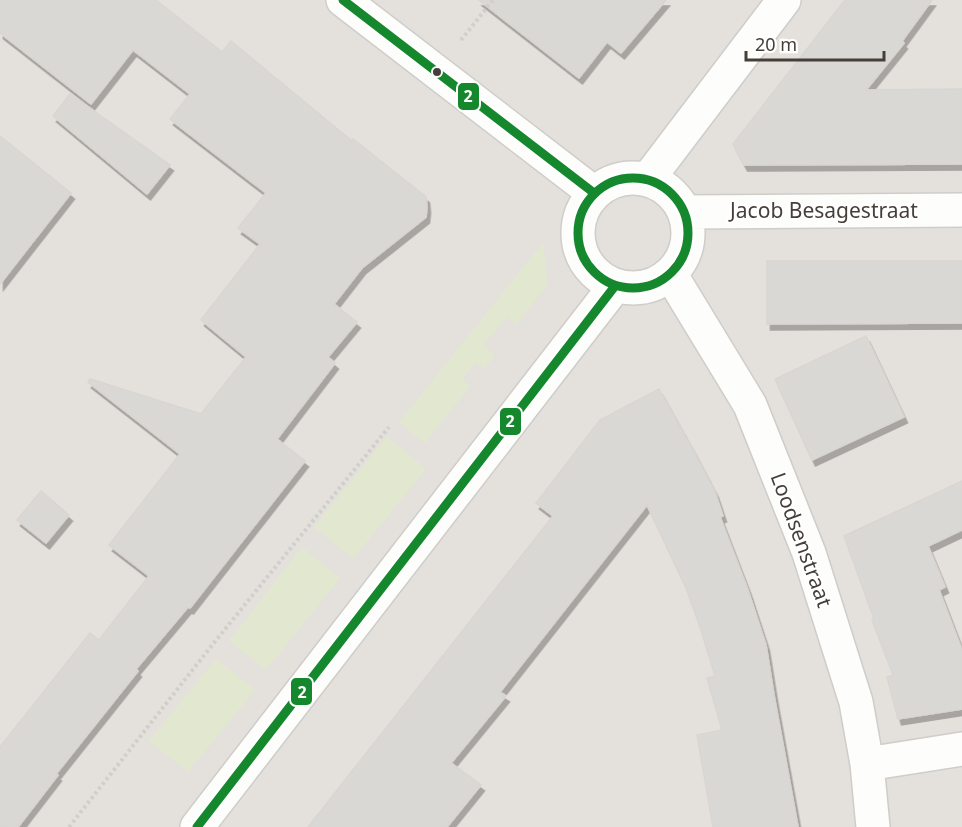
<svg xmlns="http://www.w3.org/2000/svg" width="962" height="827" viewBox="0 0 962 827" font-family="'Noto Sans',sans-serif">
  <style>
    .residential { fill: #e4e0db }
    .green { fill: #e2e8cf }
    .building { fill: #dad8d5; stroke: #d9d6d2; stroke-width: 1.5; filter: url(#shadow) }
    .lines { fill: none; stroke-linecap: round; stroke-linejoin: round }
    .street-casing { stroke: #cfcdca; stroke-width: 36 }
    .path { stroke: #d1cfcb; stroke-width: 4; stroke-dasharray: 3 3; stroke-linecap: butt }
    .street { stroke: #fdfdfc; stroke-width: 33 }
    .bus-1-casing { stroke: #fff; stroke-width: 14 }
    .bus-1 { stroke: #15882e; stroke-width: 9 }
    .bus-dot { fill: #463f39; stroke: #fff; stroke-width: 2 }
    .labels { text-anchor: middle; stroke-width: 4.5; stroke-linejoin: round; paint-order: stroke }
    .street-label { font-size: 21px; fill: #463f39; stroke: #fff }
    .line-badge { stroke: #fff; stroke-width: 2 }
    .badge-label { font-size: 16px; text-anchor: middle; font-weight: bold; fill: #fff }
  </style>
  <defs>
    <filter id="shadow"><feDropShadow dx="3.5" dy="6" stdDeviation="0" flood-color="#0004"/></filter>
  </defs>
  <rect width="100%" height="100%" fill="#f1efec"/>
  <path class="residential" d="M0,0h962v827h-962z"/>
  <path class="green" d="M543,243l5,41 -32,41 -9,-8 -24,28 12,10 -11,14 -9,-7 -13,17 8,7 -45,57 -26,-21z
    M387,437l39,32 -73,90 -39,-32z
    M302,547l38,31 -74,92 -37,-29z
    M216,659l39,31 -67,82 -39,-31z"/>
  <path class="building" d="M0,0h156l66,52 9,-11 121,100 1,-2 73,58 1,10 -1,10 -64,51 -28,36 23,18 -29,35 7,6 -58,76 28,22 -115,147 -2,-1 -52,62 2,2 -82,103 2,1 -40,52h-18v-80l90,-114 9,7 50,-64 -40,-31 71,-91 -92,-72 2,-3 111,35 45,-57 -45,-37 59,-76 -22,-16 28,-35 -96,-74 20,-25 -57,-44 -42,54 -91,-71z
    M479,0h187l-45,53 -14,-11 -28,36z
    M845,0h87l-30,41 2,2 -38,47 96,-1v75l-218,1 -11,-21z
    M70,94l100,71 -23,29 -94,-78z
    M0,136l71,57 -71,91z
    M767,261h195v62l-195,1z
    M866,336l38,81 -92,43 -37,-81z
    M659,389l35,63 21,40 8,24 -3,1 28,73 18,55 8,50 24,132h-85l-16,-92 25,-5 -15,-52 8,-2 -15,-49 -14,-39 -39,-83 -147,187 6,4 -55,67 30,22 -34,42h-139l245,-311 -17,-13 64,-83z
    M962,481v49l-34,16 17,41 -6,3 23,60v59l-64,10 -11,-42 6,-2 -21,-55 2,-1 -30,-83z
    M41,491l28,24 -23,28 -29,-23z"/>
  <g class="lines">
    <defs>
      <path id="street" d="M343,0l251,193
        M578 233a55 55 0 1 1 110 0a55 55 0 1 1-110 0Z
        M648,179l136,-179
        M685,212l277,-2
        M671,275l79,130 59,148 47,149 11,62 6,63
        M867,764l95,-15
        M197,827l418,-541"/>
    </defs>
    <use href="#street" class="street-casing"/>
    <path class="path" d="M461,40l32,-40
      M69,827l144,-183 176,-217"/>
    <use href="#street" class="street"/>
    <defs>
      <path id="bus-1" d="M343,0l251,193
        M578 233a55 55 0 1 1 110 0a55 55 0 1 1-110 0Z
        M197,827l418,-541"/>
    </defs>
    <use href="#bus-1" class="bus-1-casing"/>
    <use href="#bus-1" class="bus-1"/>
  </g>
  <circle class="bus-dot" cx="437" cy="72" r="5"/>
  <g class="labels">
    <g class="street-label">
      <text x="824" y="218">Jacob Besagestraat</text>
      <text transform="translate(801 540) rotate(70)" y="7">Loodsenstraat</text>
    </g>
  </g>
  <g class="line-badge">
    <rect x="457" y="82" width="23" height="29" rx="6" fill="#15882e"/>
    <rect x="499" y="407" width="23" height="29" rx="6" fill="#15882e"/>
    <rect x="290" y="677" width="23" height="29" rx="6" fill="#15882e"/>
  </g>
  <g class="badge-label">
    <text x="468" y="102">2</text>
    <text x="510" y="427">2</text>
    <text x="302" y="698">2</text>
  </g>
  <path d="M746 51v9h138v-9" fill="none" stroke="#463f39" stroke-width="3"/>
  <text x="755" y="51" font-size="18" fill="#463f39" stroke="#ffffff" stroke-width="4.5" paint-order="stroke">20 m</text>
</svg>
